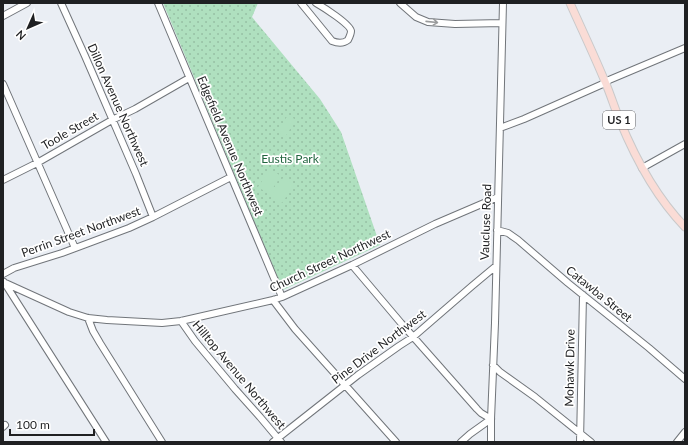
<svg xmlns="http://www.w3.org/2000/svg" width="688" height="445" viewBox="0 0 688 445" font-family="Lato,sans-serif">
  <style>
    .grass { fill: url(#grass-dots) }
    .garden { fill: #afe0bf }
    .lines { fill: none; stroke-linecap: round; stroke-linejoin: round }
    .minor-casing { stroke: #71757a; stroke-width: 8 }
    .major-casing { stroke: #c9c9ca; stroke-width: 9 }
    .minor { stroke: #fff; stroke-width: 6 }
    .major { stroke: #fadcd6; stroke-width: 7 }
    .oneway { stroke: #9a9b9c }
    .labels { text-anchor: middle; stroke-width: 3.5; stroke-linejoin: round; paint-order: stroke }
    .shield { fill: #fff; stroke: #626364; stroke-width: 1 }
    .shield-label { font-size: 11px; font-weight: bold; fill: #1f2022 }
    .street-label { font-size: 12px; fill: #1f2022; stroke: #fff }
    .park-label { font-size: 12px; fill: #236640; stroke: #fff }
  </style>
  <defs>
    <pattern id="grass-dots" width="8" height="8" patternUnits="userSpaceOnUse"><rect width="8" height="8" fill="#afe0bf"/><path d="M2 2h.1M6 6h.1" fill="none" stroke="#96c0a4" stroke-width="1.8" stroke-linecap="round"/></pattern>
  </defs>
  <rect width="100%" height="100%" fill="#eaeef4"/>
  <path class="grass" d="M163,3h95l-6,14 68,82 21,33 39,113 -97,45z"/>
  <path class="garden" d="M288,115l8,5 -11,17 -8,-5z
    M270,169l11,7 -12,18 -11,-7z
    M283,178l11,7 -12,18 -11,-7z"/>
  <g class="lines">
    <defs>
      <path id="minor" d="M61,3l24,53 51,118 17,43
        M158,3l124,294
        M301,3l31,38c5,2 11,3 16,-1 1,-2 3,-7 3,-9 -1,-7 -28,-24 -35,-28
        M400,3l16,14 12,5 27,2 47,-1
        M3,16l24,-13
        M3,84l72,164
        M500,128l24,-9 81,-36 4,-3 76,-32
        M642,168l43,-24
        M3,180l34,-17 75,-43 23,-11 54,-31
        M497,230l11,3 10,7 50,43 81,65 36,31
        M352,265l49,58 76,86 4,4 10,6 -21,15 -9,8
        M3,274l11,-6 48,-15 67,-25 24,-11 78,-40
        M3,282l66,30 19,6 19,2 55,3 19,-2 92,-21 9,-3 70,-32 83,-41 63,-27
        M4,282l102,160
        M273,300l22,29 101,113
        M88,318l5,13 7,12 62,99
        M181,321l14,20 40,48 25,28 21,25
        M493,365l7,7 35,25 56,45
        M3,427l2,-2
        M273,442l85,-67 41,-29 14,-9 59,-51 24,-20
        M491,442v-23l4,-96 8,-320
        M580,442l3,-147
        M677,442l8,-10"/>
      <path id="major" d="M570,3c12,27 25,54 36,81 5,12 9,25 14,37 16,39 36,76 65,106"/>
    </defs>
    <use href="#minor" class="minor-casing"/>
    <use href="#major" class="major-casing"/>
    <use href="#minor" class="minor"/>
    <use href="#major" class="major"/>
  </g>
  <defs><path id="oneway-shaft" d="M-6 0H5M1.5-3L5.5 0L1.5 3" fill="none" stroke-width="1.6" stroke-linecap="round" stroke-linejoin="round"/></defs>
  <use class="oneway" href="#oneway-shaft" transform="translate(432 22) rotate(6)"/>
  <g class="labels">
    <rect class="shield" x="603" y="111" width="32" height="18" rx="3"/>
    <g class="shield-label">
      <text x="619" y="124">US 1</text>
    </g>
    <g class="street-label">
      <text transform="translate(118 105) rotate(66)" y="4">Dillon Avenue Northwest</text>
      <text transform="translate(70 131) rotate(-30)" y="4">Toole Street</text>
      <text transform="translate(230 146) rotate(67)" y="4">Edgefield Avenue Northwest</text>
      <text transform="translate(486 222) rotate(-88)" y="4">Vaucluse Road</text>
      <text transform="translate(81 232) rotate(-20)" y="4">Perrin Street Northwest</text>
      <text transform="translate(330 261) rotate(-25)" y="4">Church Street Northwest</text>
      <text transform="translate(599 294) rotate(39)" y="4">Catawba Street</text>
      <text transform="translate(379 347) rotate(-37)" y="4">Pine Drive Northwest</text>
      <text transform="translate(570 368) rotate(-89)" y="4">Mohawk Drive</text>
      <text transform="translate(239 375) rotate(50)" y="4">Hilltop Avenue Northwest</text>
    </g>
    <g class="park-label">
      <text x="290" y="163">Eustis Park</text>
    </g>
  </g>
  <rect width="688" height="445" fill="none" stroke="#1f2022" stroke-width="8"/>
  <g transform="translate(28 28) rotate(225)" stroke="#ffffff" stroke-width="3" paint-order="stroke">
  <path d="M0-3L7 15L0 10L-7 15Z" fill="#1f2022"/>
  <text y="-6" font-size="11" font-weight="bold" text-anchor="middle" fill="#1f2022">N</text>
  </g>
  <path d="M10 429v6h84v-6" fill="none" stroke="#1f2022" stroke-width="2"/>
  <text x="16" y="429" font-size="12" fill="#1f2022" stroke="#ffffff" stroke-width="3" paint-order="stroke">100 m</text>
</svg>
